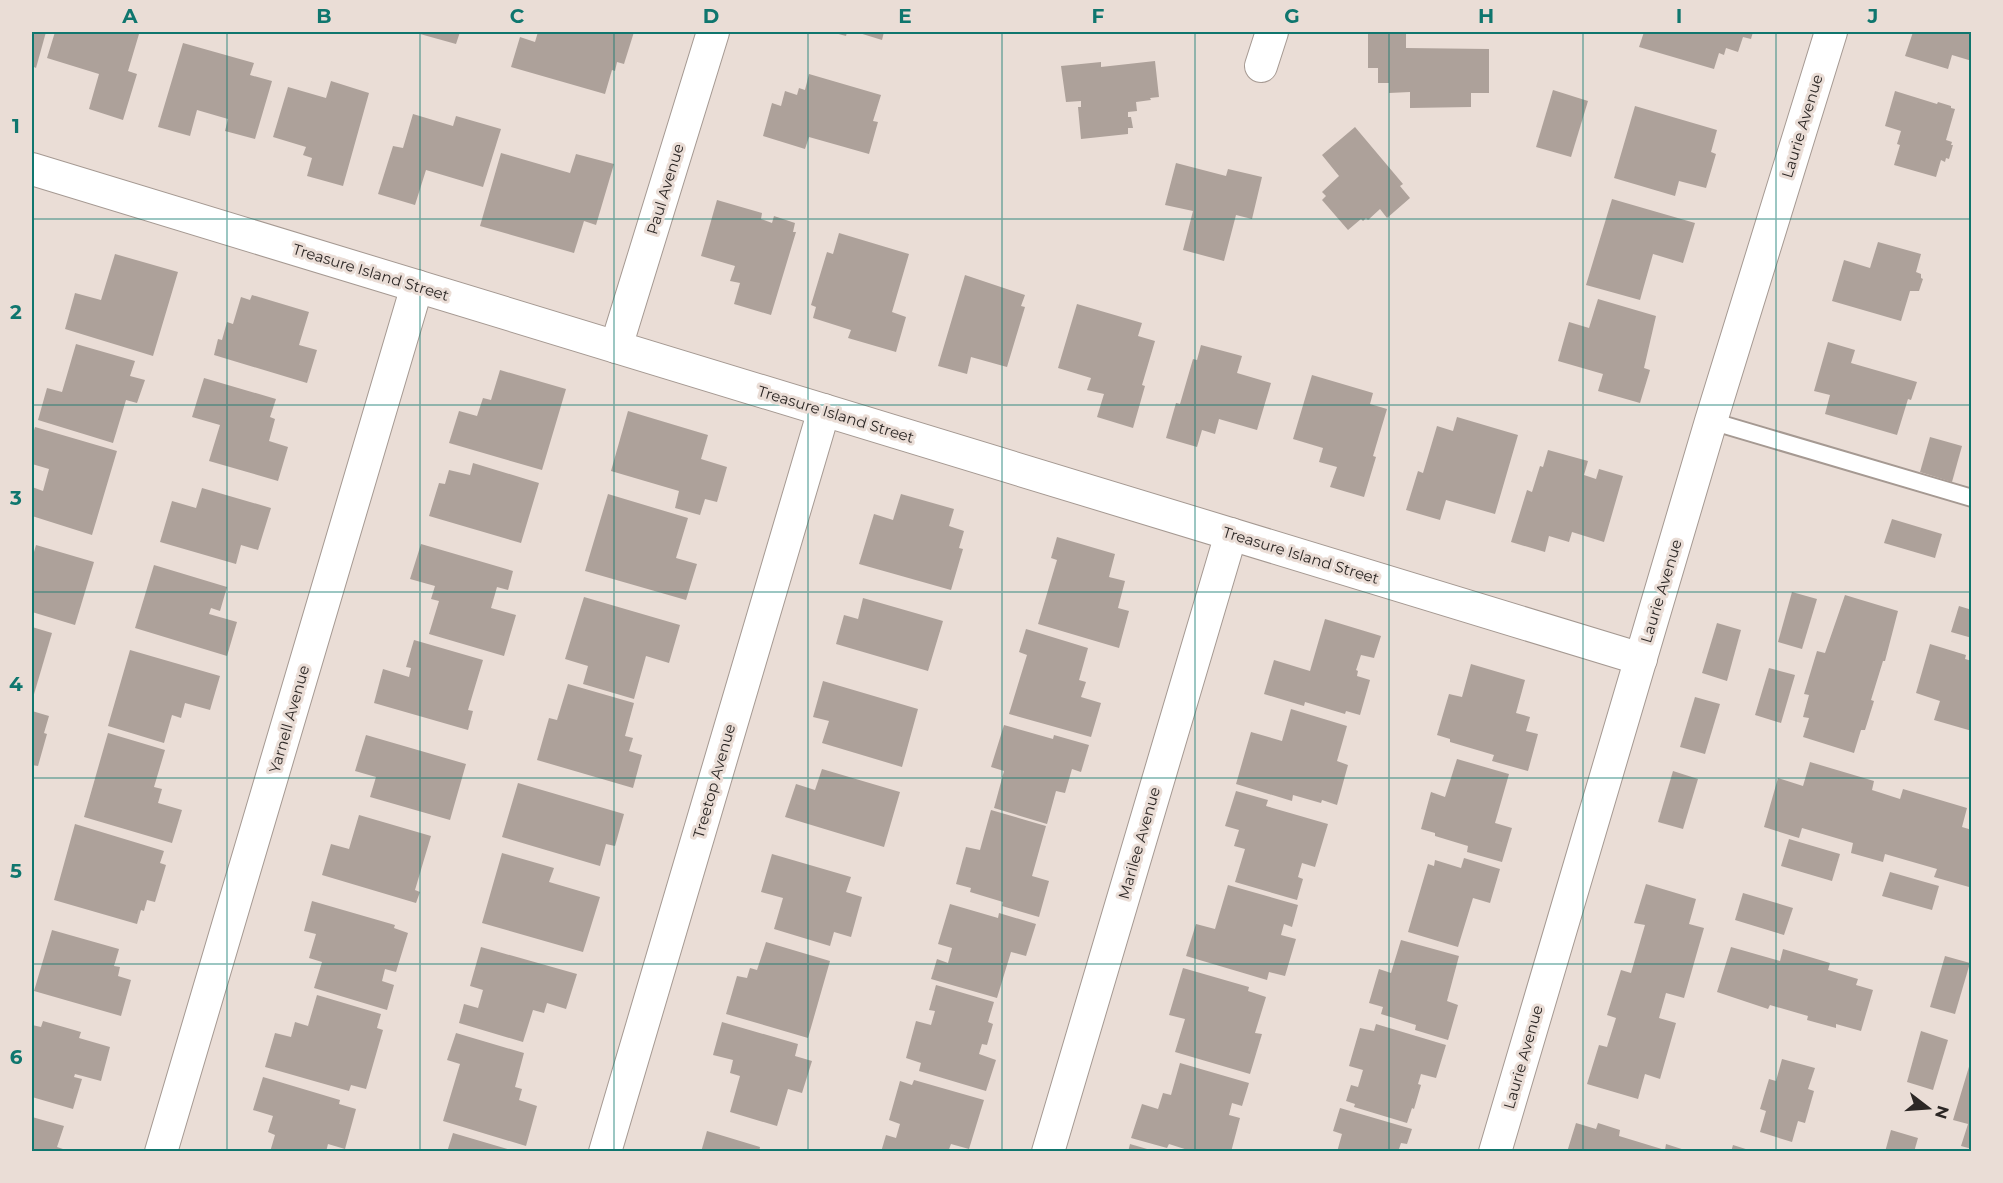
<svg xmlns="http://www.w3.org/2000/svg" width="2003" height="1183" viewBox="0 0 2003 1183" font-family="Montserrat,sans-serif">
  <rect width="100%" height="100%" fill="#eaddd6"/>
  <!-- building -->
  <g fill="#ada19a">
    <polygon points="32,32 46,32 36,68 32,66"/>
    <polygon points="55,32 130,32 139,34 128,71 137,74 123,120 89,109 99,74 47,58"/>
    <polygon points="421,32 460,32 456,44 420,34"/>
    <polygon points="538,32 634,32 624,64 617,62 615,71 612,70 605,94 511,67 520,37 535,42"/>
    <polygon points="831,32 847,32 846,36"/>
    <polygon points="856,32 884,32 882,40"/>
    <polygon points="1368,32 1406,32 1406,48 1489,49 1489,93 1471,93 1471,107 1410,108 1410,92 1389,93 1389,83 1378,83 1378,68 1368,68"/>
    <polygon points="1644,32 1753,32 1751,39 1743,37 1738,52 1726,48 1724,55 1719,53 1714,69 1639,47"/>
    <polygon points="1913,32 1972,32 1972,61 1952,55 1948,69 1905,56"/>
    <polygon points="183,43 254,63 250,75 272,81 255,139 225,131 228,119 197,110 190,136 158,127"/>
    <polygon points="1155,61 1159,97 1150,98 1151,100 1136,102 1137,111 1128,112 1128,117 1131,117 1133,128 1128,128 1128,134 1081,139 1078,107 1081,107 1081,101 1066,102 1061,66 1101,62 1101,67"/>
    <polygon points="809,74 881,95 873,121 878,122 869,154 809,137 805,149 763,136 772,103 781,106 785,91 797,95 799,88 805,90"/>
    <polygon points="331,81 369,93 343,186 307,176 312,158 303,155 306,147 273,137 288,87 326,98"/>
    <polygon points="1553,90 1588,101 1571,157 1536,147"/>
    <polygon points="1895,91 1937,104 1938,102 1951,106 1951,108 1955,109 1946,140 1952,142 1951,145 1953,145 1949,159 1946,158 1945,162 1941,160 1936,177 1894,165 1900,145 1897,144 1901,131 1885,126"/>
    <polygon points="1635,106 1717,130 1711,152 1716,154 1706,188 1679,181 1675,196 1614,178"/>
    <polygon points="413,114 453,126 456,116 501,129 483,187 426,170 415,205 378,194 393,146 403,148"/>
    <polygon points="1355,127 1403,184 1400,186 1410,198 1387,218 1380,209 1368,220 1366,218 1363,221 1361,219 1348,230 1322,200 1326,196 1322,192 1339,176 1322,155"/>
    <polygon points="501,153 570,173 576,154 614,164 596,225 584,221 574,253 480,226"/>
    <polygon points="1176,163 1226,176 1228,169 1262,177 1252,219 1236,215 1224,261 1183,250 1193,211 1165,205"/>
    <polygon points="1612,199 1695,223 1683,263 1653,254 1640,300 1586,285"/>
    <polygon points="717,200 762,213 761,219 772,223 774,216 795,223 793,232 796,232 771,315 734,304 740,283 730,281 735,266 701,256"/>
    <polygon points="839,233 909,254 892,312 906,317 896,352 848,338 851,330 813,318 816,307 811,305 827,252 833,254"/>
    <polygon points="1878,242 1921,254 1916,272 1921,274 1921,278 1923,279 1919,291 1910,291 1901,321 1832,301 1844,260 1870,268"/>
    <polygon points="115,254 178,272 153,356 65,329 75,293 101,300"/>
    <polygon points="965,275 1025,295 1021,306 1025,307 1007,367 971,357 967,374 938,366"/>
    <polygon points="252,295 309,312 299,345 317,350 307,383 214,355 218,339 222,340 227,322 233,324 241,297 250,300"/>
    <polygon points="1598,299 1656,316 1644,368 1650,370 1640,403 1598,391 1603,374 1558,361 1569,322 1589,328"/>
    <polygon points="1077,304 1142,323 1138,336 1155,341 1142,385 1145,386 1133,428 1097,417 1104,394 1087,390 1091,378 1058,368"/>
    <polygon points="1828,342 1855,350 1851,363 1917,382 1911,400 1908,399 1897,435 1825,414 1830,395 1814,391"/>
    <polygon points="76,344 135,361 130,376 145,380 137,403 126,400 113,443 38,420 47,388 62,392"/>
    <polygon points="1201,345 1242,356 1237,373 1271,383 1257,430 1219,419 1215,434 1202,430 1197,447 1166,438 1176,403 1180,404 1193,359 1197,360"/>
    <polygon points="500,370 566,389 542,470 449,443 459,411 477,416 483,398 491,400"/>
    <polygon points="1312,375 1373,393 1370,404 1387,409 1373,456 1376,457 1364,497 1330,487 1337,467 1319,462 1323,448 1293,439"/>
    <polygon points="204,378 276,399 270,417 275,419 269,441 288,447 278,481 209,461 220,425 192,417"/>
    <polygon points="628,411 708,435 701,459 727,467 717,502 705,499 700,515 675,508 679,491 611,471"/>
    <polygon points="1457,417 1518,435 1495,514 1446,500 1440,520 1406,510 1418,471 1423,473 1437,426 1453,431"/>
    <polygon points="35,427 117,451 92,535 32,516 32,487 43,491 49,469 32,464 32,437"/>
    <polygon points="1930,437 1962,446 1952,482 1920,472"/>
    <polygon points="1548,450 1588,461 1584,475 1596,479 1599,469 1623,476 1604,542 1572,532 1569,542 1549,536 1545,552 1511,542 1527,490 1532,492 1540,466 1543,467"/>
    <polygon points="473,463 539,483 521,543 429,516 439,483 445,484 449,470 470,475"/>
    <polygon points="202,488 271,508 258,550 241,545 236,564 160,542 172,501 196,508"/>
    <polygon points="608,494 688,518 676,558 697,564 686,600 585,571"/>
    <polygon points="901,494 954,509 949,526 964,531 959,548 963,549 951,590 859,564 874,514 893,520"/>
    <polygon points="1892,519 1942,534 1935,558 1884,543"/>
    <polygon points="1057,537 1115,554 1109,577 1125,581 1118,608 1129,611 1119,648 1038,624 1057,560 1051,558"/>
    <polygon points="421,544 513,571 508,590 497,587 491,608 516,615 504,656 429,634 439,601 431,599 435,586 410,579"/>
    <polygon points="36,545 94,562 75,625 32,612 32,559"/>
    <polygon points="154,565 227,587 220,611 211,608 209,614 237,622 227,656 135,628"/>
    <polygon points="1792,592 1817,599 1802,649 1778,642"/>
    <polygon points="1845,595 1898,611 1885,661 1883,661 1871,700 1874,701 1865,730 1861,730 1854,753 1803,737 1809,718 1803,717 1809,695 1804,694 1817,651 1825,653"/>
    <polygon points="584,597 680,625 669,663 646,656 634,699 583,684 588,666 565,659"/>
    <polygon points="863,598 943,621 928,671 836,644 844,615 858,619"/>
    <polygon points="1959,606 1972,610 1972,638 1951,632"/>
    <polygon points="1325,619 1381,636 1374,658 1361,655 1356,670 1358,671 1357,676 1370,680 1360,715 1346,711 1345,714 1305,702 1304,706 1264,694 1274,660 1310,671"/>
    <polygon points="1717,623 1741,630 1727,681 1702,673"/>
    <polygon points="32,627 52,633 32,701"/>
    <polygon points="1026,629 1088,648 1079,680 1086,682 1081,697 1101,703 1091,737 1009,714 1027,655 1019,652"/>
    <polygon points="414,640 483,660 468,710 473,711 468,730 374,703 383,669 409,677 411,668 406,667"/>
    <polygon points="1930,644 1966,655 1965,659 1972,661 1972,731 1934,720 1940,701 1916,693"/>
    <polygon points="130,650 220,676 210,710 185,703 181,718 172,715 164,743 108,726"/>
    <polygon points="1471,664 1525,680 1516,713 1530,717 1526,731 1538,734 1528,771 1492,761 1494,755 1450,742 1450,739 1437,735 1449,694 1462,697"/>
    <polygon points="1769,668 1795,675 1781,723 1755,715"/>
    <polygon points="823,681 918,709 902,767 822,743 829,721 813,717"/>
    <polygon points="568,684 634,703 625,736 633,738 629,751 642,755 633,788 537,760 549,718 557,720"/>
    <polygon points="1695,697 1720,704 1705,754 1680,747"/>
    <polygon points="1291,709 1347,726 1337,761 1348,765 1337,805 1322,800 1321,803 1293,795 1292,801 1236,784 1251,732 1282,741"/>
    <polygon points="32,711 49,716 44,733 47,734 38,766 32,765"/>
    <polygon points="1004,725 1053,739 1054,735 1089,745 1081,772 1072,769 1065,793 1056,791 1047,824 994,808 1004,771 991,767"/>
    <polygon points="108,733 165,750 154,787 162,789 158,803 182,810 172,843 84,817"/>
    <polygon points="366,735 466,764 450,820 370,797 376,777 355,771"/>
    <polygon points="1457,759 1509,774 1495,823 1512,828 1502,862 1467,852 1468,846 1435,836 1435,833 1421,829 1431,792 1445,797"/>
    <polygon points="1810,762 1874,781 1872,790 1900,799 1903,789 1967,808 1962,827 1972,830 1972,879 1969,887 1934,877 1937,869 1885,854 1883,862 1851,853 1853,843 1802,828 1799,838 1764,827 1778,778 1803,786"/>
    <polygon points="822,769 900,792 884,847 785,817 796,784 815,790"/>
    <polygon points="1673,771 1698,779 1683,829 1658,822"/>
    <polygon points="518,783 624,814 615,846 606,844 600,866 502,837"/>
    <polygon points="1236,791 1268,800 1266,806 1328,824 1315,867 1302,863 1298,877 1303,879 1297,900 1235,882 1245,849 1234,846 1239,830 1225,826"/>
    <polygon points="991,810 1046,826 1032,876 1049,881 1039,917 1002,906 1003,902 970,892 971,888 956,884 966,847 980,850"/>
    <polygon points="359,815 431,836 415,890 420,892 416,903 322,875 331,844 349,849"/>
    <polygon points="75,824 164,851 160,863 166,865 155,902 147,900 144,911 141,910 137,924 54,900"/>
    <polygon points="1789,839 1840,854 1832,881 1781,866"/>
    <polygon points="502,853 554,868 549,882 600,897 583,952 482,923"/>
    <polygon points="772,854 851,877 846,892 862,897 851,937 834,932 830,946 774,929 783,898 761,892"/>
    <polygon points="1464,858 1500,869 1490,903 1473,898 1458,947 1408,932 1428,864 1434,866 1435,860 1461,868"/>
    <polygon points="1890,872 1939,886 1932,910 1882,896"/>
    <polygon points="1646,884 1696,899 1689,924 1704,928 1684,998 1666,993 1659,1018 1676,1023 1660,1079 1645,1074 1638,1099 1587,1084 1599,1045 1607,1047 1616,1018 1607,1015 1621,970 1631,973 1645,925 1634,923"/>
    <polygon points="1228,885 1298,905 1292,927 1284,924 1281,935 1296,939 1285,976 1269,972 1267,980 1186,956 1196,924 1215,929"/>
    <polygon points="1743,893 1793,908 1784,935 1735,920"/>
    <polygon points="312,901 395,925 394,928 408,933 396,972 385,969 382,981 394,985 387,1010 314,988 322,962 309,958 316,934 304,931"/>
    <polygon points="950,904 998,918 999,913 1036,924 1026,956 1011,952 997,998 931,979 937,959 948,963 952,948 938,944"/>
    <polygon points="52,930 119,949 114,966 120,967 118,976 131,980 121,1016 34,991"/>
    <polygon points="1401,940 1459,956 1447,1001 1458,1005 1448,1040 1415,1030 1416,1025 1381,1014 1383,1007 1369,1003 1379,969 1391,973"/>
    <polygon points="766,942 830,961 808,1038 726,1014 737,976 747,978 750,968 757,970"/>
    <polygon points="481,947 577,974 566,1009 547,1003 544,1013 533,1010 523,1042 459,1023 464,1004 478,1008 483,990 470,986"/>
    <polygon points="1731,947 1780,961 1783,949 1830,963 1828,970 1858,979 1856,985 1873,990 1861,1031 1836,1024 1836,1028 1807,1020 1808,1016 1770,1005 1768,1009 1717,992"/>
    <polygon points="1945,956 1970,963 1955,1014 1930,1007"/>
    <polygon points="1183,968 1249,987 1248,991 1266,997 1255,1033 1262,1034 1250,1074 1175,1052 1185,1019 1169,1015"/>
    <polygon points="936,985 994,1002 988,1022 993,1024 987,1045 982,1044 979,1054 996,1060 986,1091 919,1071 921,1063 906,1058 916,1021 931,1025 935,1011 929,1010"/>
    <polygon points="317,995 381,1014 377,1028 383,1030 366,1089 351,1085 349,1091 265,1067 275,1033 291,1037 295,1022 308,1026"/>
    <polygon points="43,1021 81,1032 79,1038 110,1047 101,1081 75,1074 74,1077 82,1079 73,1109 32,1097 32,1025 41,1027"/>
    <polygon points="722,1022 798,1044 795,1056 812,1061 802,1093 788,1089 777,1126 730,1112 740,1076 730,1073 733,1060 713,1055"/>
    <polygon points="1376,1024 1446,1045 1436,1078 1421,1074 1418,1084 1421,1085 1414,1109 1412,1108 1407,1123 1354,1107 1355,1104 1346,1101 1351,1085 1358,1087 1363,1070 1349,1066 1360,1028 1374,1031"/>
    <polygon points="1921,1031 1948,1040 1933,1090 1907,1082"/>
    <polygon points="456,1033 524,1053 515,1087 522,1089 519,1100 537,1106 526,1146 443,1121 460,1064 447,1060"/>
    <polygon points="1782,1059 1815,1068 1808,1089 1814,1091 1805,1123 1798,1121 1792,1142 1760,1132 1766,1111 1760,1109 1769,1079 1776,1081"/>
    <polygon points="1971,1060 1972,1060 1972,1149 1961,1146 1968,1124 1953,1120"/>
    <polygon points="1180,1063 1249,1083 1242,1106 1232,1103 1229,1115 1240,1118 1231,1152 1194,1152 1169,1144 1167,1148 1131,1138 1142,1104 1158,1109 1163,1093 1171,1095"/>
    <polygon points="263,1077 340,1100 339,1104 356,1109 345,1149 328,1144 326,1152 270,1152 275,1135 268,1132 273,1116 253,1110"/>
    <polygon points="914,1080 984,1100 969,1149 951,1144 948,1152 881,1152 886,1135 896,1138 900,1124 889,1120 900,1081 912,1085"/>
    <polygon points="1340,1108 1412,1129 1407,1144 1401,1143 1398,1152 1337,1152 1342,1134 1333,1131"/>
    <polygon points="32,1117 64,1126 57,1147 72,1152 32,1152"/>
    <polygon points="1576,1123 1596,1129 1598,1123 1620,1130 1619,1136 1665,1150 1666,1144 1691,1152 1567,1152"/>
    <polygon points="1891,1130 1918,1138 1914,1152 1885,1152"/>
    <polygon points="707,1131 760,1147 759,1152 701,1152"/>
    <polygon points="453,1133 514,1151 513,1152 447,1152"/>
    <polygon points="1130,1144 1154,1151 1153,1152 1128,1152"/>
    <polygon points="1733,1145 1752,1151 1752,1152 1731,1152"/>
  </g>
  <g fill="none" stroke-linecap="round" stroke-linejoin="round">
    <defs>
      <polyline id="service" points="1711,421 1972,498"/>
      <g id="minor">
        <polyline points="1261,66 1272,32"/>
        <polyline points="32,169 1641,659"/>
        <polyline points="616,347 713,32"/>
        <polyline points="161,1152 417,286"/>
        <polyline points="605,1152 824,410"/>
        <polyline points="1048,1152 1231,534"/>
        <polyline points="1495,1152 1711,421 1831,32"/>
      </g>
    </defs>
    <!-- service casing -->
    <use href="#service" stroke="#a59992" stroke-width="20"/>
    <!-- minor casing -->
    <use href="#minor" stroke="#a59992" stroke-width="34"/>
    <!-- service -->
    <use href="#service" stroke="#fff" stroke-width="16"/>
    <!-- minor -->
    <use href="#minor" stroke="#fff" stroke-width="32"/>
  </g>
  <!-- grid -->
  <path fill="none" stroke="#0f766e" stroke-width="1.5" stroke-opacity="0.55" d="M227 32V1152M420 32V1152M614 32V1152M808 32V1152M1002 32V1152M1195 32V1152M1389 32V1152M1583 32V1152M1776 32V1152M32 219H1972M32 405H1972M32 592H1972M32 778H1972M32 964H1972"/>
  <g text-anchor="middle" dominant-baseline="central" stroke-width="6" stroke-linejoin="round" paint-order="stroke">
    <!-- street labels -->
    <g font-size="15" fill="#2c2725" stroke="#eaddd6">
      <text transform="translate(1802 126) rotate(-73)">Laurie Avenue</text>
      <text transform="translate(665 189) rotate(-73)">Paul Avenue</text>
      <text transform="translate(371 272) rotate(17)">Treasure Island Street</text>
      <text transform="translate(836 414) rotate(17)">Treasure Island Street</text>
      <text transform="translate(1301 555) rotate(17)">Treasure Island Street</text>
      <text transform="translate(1661 591) rotate(-73)">Laurie Avenue</text>
      <text transform="translate(289 719) rotate(-74)">Yarnell Avenue</text>
      <text transform="translate(714 781) rotate(-74)">Treetop Avenue</text>
      <text transform="translate(1139 843) rotate(-74)">Marilee Avenue</text>
      <text transform="translate(1523 1057) rotate(-74)">Laurie Avenue</text>
    </g>
  </g>
  <!-- border -->
  <rect width="2003" height="1183" fill="none" stroke="#eaddd6" stroke-width="66"/>
  <!-- north arrow -->
  <g transform="translate(1928 1108) rotate(107)" stroke="#eaddd6" stroke-width="4.5" paint-order="stroke">
  <path d="M0-4.5L10 22L0 15L-10 22Z" fill="#2c2725"/>
  <text y="-9" font-size="16" font-weight="bold" text-anchor="middle" fill="#2c2725">N</text>
  </g>
  <rect x="33" y="33" width="1937" height="1117" fill="none" stroke="#0f766e" stroke-width="2"/>
  <g font-size="20" text-anchor="middle" font-weight="bold" fill="#0f766e">
    <text x="130" y="23">A</text>
    <text x="324" y="23">B</text>
    <text x="517" y="23">C</text>
    <text x="711" y="23">D</text>
    <text x="905" y="23">E</text>
    <text x="1098" y="23">F</text>
    <text x="1292" y="23">G</text>
    <text x="1486" y="23">H</text>
    <text x="1679" y="23">I</text>
    <text x="1873" y="23">J</text>
    <text x="16" y="133">1</text>
    <text x="16" y="319">2</text>
    <text x="16" y="505">3</text>
    <text x="16" y="691">4</text>
    <text x="16" y="878">5</text>
    <text x="16" y="1064">6</text>
  </g>
</svg>
